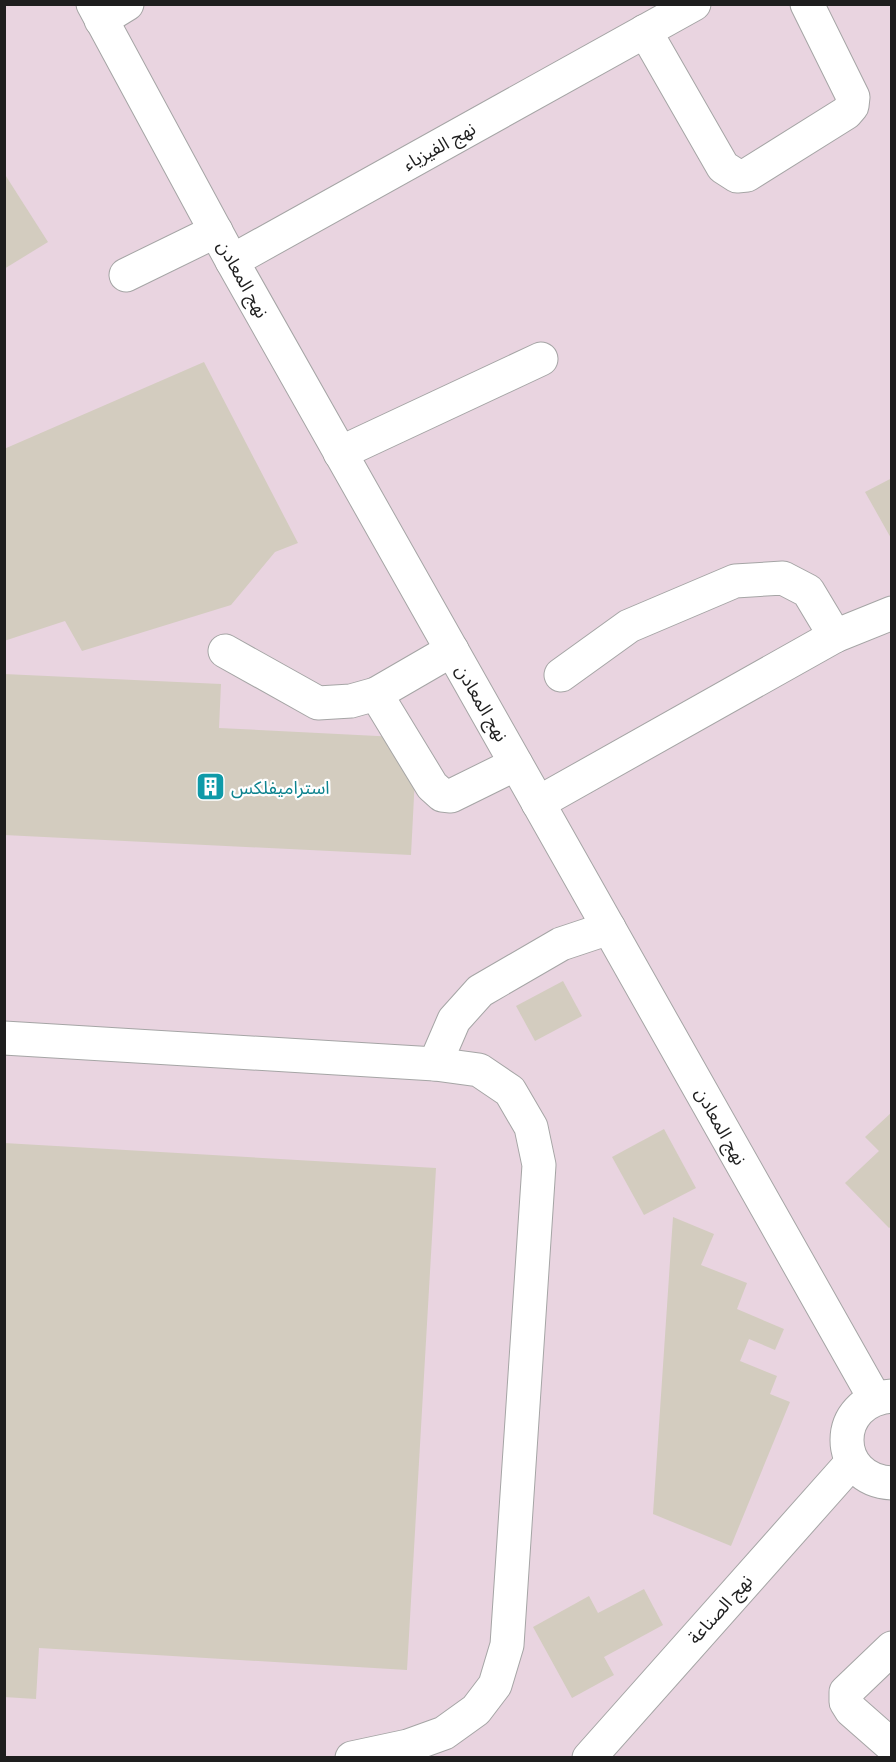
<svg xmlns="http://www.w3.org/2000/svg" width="896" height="1762" viewBox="0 0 896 1762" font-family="'Space Grotesk','Noto Sans Arabic',sans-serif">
  <rect width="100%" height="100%" fill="#f0efe2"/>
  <!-- industrial -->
  <polygon fill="#e9d4e0" points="5,5 891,5 891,1757 5,1758"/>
  <!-- building -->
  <g fill="#d3ccbf">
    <polygon points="4,173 48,242 4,269"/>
    <polygon points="204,362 298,543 275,552 231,605 82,651 65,621 4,641 4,449"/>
    <polygon points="892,478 892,540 865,492"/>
    <polygon points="4,674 221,684 219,728 417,738 411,855 4,835"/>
    <polygon points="563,981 582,1016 535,1041 516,1006"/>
    <polygon points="892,1112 892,1226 889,1228 845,1183 879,1151 865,1137"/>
    <polygon points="664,1129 696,1188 644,1215 612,1157"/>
    <polygon points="4,1143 436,1168 407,1670 39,1648 36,1699 4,1697"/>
    <polygon points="673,1217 714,1234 701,1265 747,1283 737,1309 784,1329 775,1350 749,1339 740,1361 777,1376 770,1394 790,1402 731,1546 653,1514"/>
    <polygon points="644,1589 663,1625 604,1657 614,1675 572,1698 533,1627 589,1596 598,1613"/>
  </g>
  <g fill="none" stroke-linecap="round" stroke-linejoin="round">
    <defs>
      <g id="minor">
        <polyline points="93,4 232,261 875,1399"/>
        <polyline points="101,20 127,4"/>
        <polyline points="645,31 723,167 737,176 747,175 846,113 852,106 853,97 807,4"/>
        <polyline points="232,261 694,4"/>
        <polyline points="126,275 216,231"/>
        <polyline points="340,453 541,359"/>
        <polyline points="225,651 318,703 351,701 376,694 452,650"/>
        <polyline points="561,675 629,626 735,581 783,578 808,591 835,636"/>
        <polyline points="376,694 432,786 442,795 451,796 516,764"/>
        <polyline points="538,803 835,636 892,613"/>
        <polyline points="4,1038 435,1064 479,1070 510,1091 531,1127 539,1165 507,1645 495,1685 476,1710 444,1733 408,1746 352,1758"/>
        <polyline points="435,1064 454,1020 480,991 561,944 609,928"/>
        <path d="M892 1396C832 1400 832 1480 892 1483"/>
        <polyline points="892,1648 846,1692 846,1702 851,1710 892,1746"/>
        <polyline points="589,1758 852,1462"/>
      </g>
    </defs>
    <!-- minor casing -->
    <use href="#minor" stroke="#a5a5a5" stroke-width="35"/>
    <!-- minor -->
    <use href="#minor" stroke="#fff" stroke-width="33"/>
  </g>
  <!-- icons -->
  <defs>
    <symbol id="building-square" viewBox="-11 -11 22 22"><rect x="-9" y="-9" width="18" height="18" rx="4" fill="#0f9aa8" stroke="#fff"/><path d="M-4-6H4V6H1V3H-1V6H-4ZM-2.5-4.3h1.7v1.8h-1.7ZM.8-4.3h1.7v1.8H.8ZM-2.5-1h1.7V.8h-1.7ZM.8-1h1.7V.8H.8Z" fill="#fff"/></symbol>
  </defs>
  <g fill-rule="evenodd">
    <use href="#building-square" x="194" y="770" width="33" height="33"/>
  </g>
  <g text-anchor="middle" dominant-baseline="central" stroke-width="4.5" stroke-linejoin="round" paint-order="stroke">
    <!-- street labels -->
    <g font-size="18" fill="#1e1e1e" stroke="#fff">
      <text transform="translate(439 146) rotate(-29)">نهج الفيزياء</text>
      <text transform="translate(243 279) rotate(61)">نهج المعادن</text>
      <text transform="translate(482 703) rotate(60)">نهج المعادن</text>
      <text transform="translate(721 1126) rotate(61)">نهج المعادن</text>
      <text transform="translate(720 1609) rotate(-48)">نهج الصناعة</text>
    </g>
    <!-- culture labels -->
    <g font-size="18" fill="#0d838f" stroke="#fff" text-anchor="start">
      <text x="231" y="787">استراميفلكس</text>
    </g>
  </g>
  <!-- border -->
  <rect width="896" height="1762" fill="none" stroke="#1e1e1e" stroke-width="12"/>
</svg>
